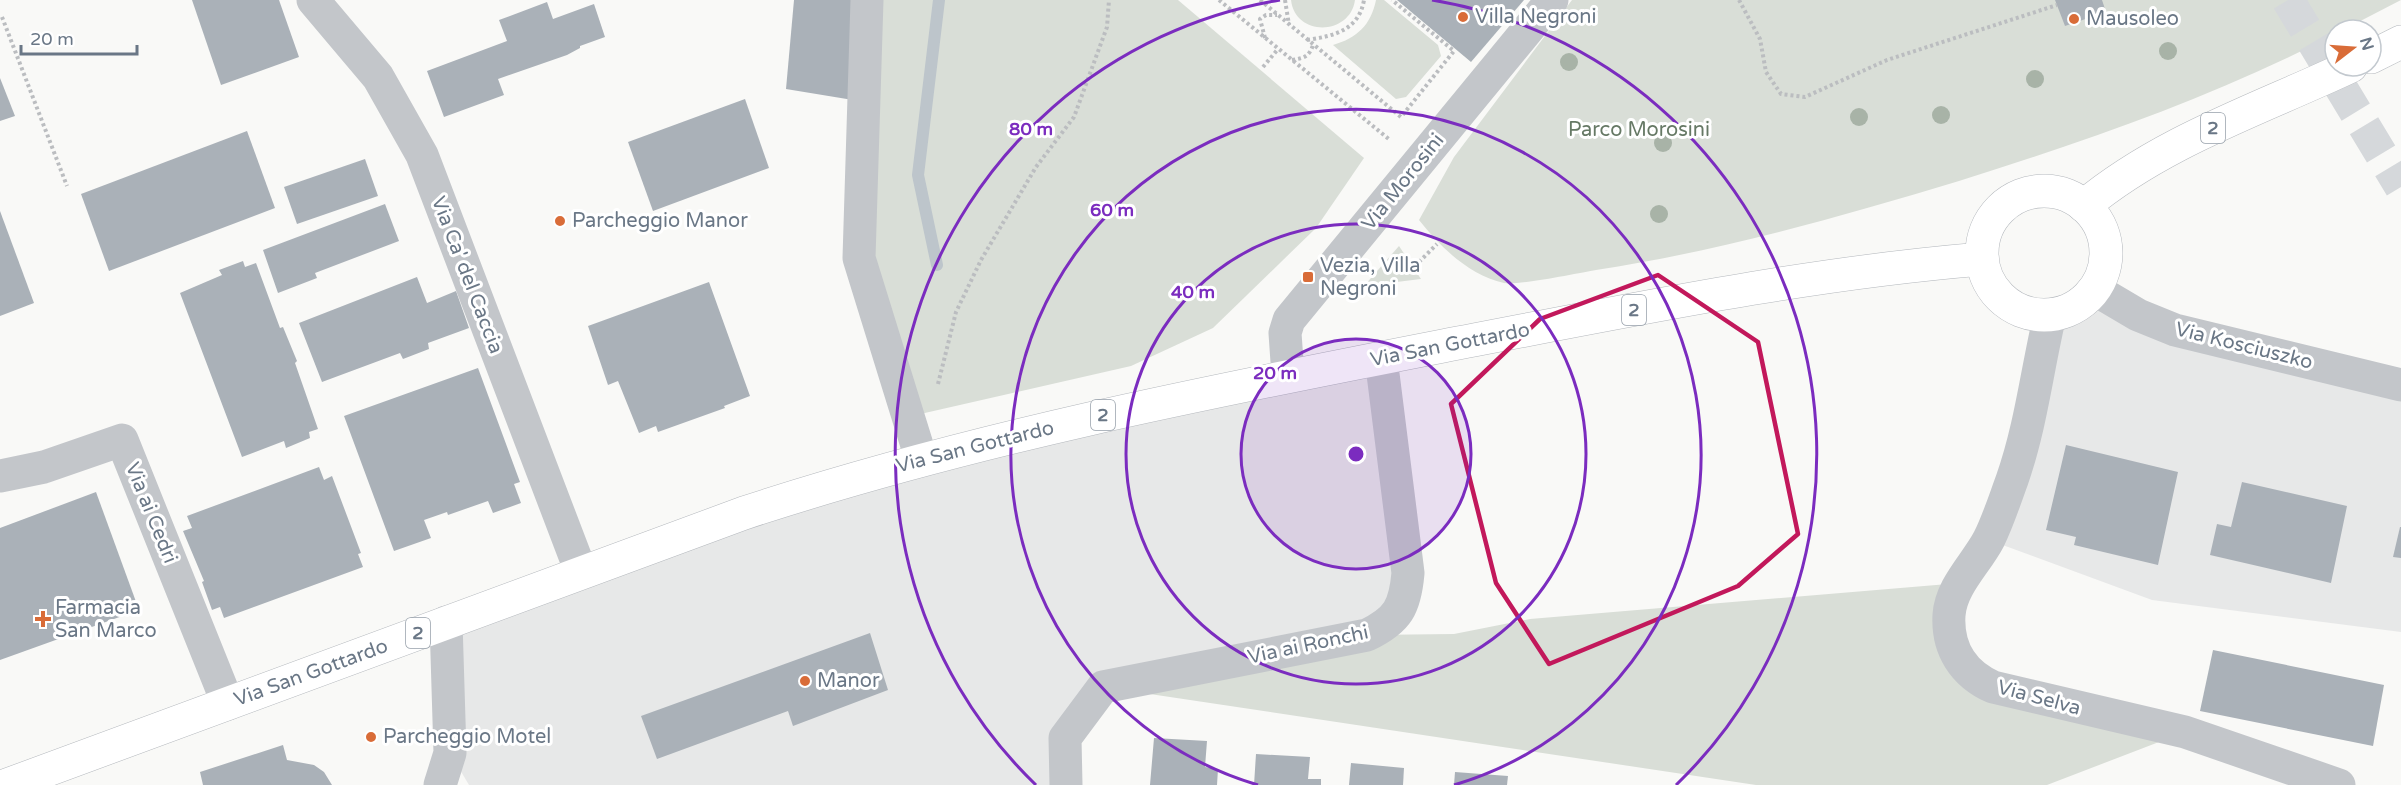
<svg xmlns="http://www.w3.org/2000/svg" width="2401" height="785" viewBox="0 0 2401 785" font-family="'Varela Round',sans-serif">
  <rect width="100%" height="100%" fill="#f9f9f7"/>
  <!-- built -->
  <g fill="#e7e8e8">
    <polygon points="2094,289 2401,385 2401,632 2152,600 1989,540 2039,374 2067,311"/>
    <polygon points="1381,358 1399,612 1103,687 1065,738 1066,785 469,785 450,753 446,622 744,513"/>
  </g>
  <!-- green -->
  <g fill="#d9ded7">
    <polygon points="877,0 1178,0 1364,158 1316,228 1213,328 1131,366 916,415 873,257"/>
    <path d="M1291 0H1355C1350 36 1295 37 1291 0Z"/>
    <path d="M1376 0H1384L1438 45 1441 56 1406 97 1396 99 1333 45C1357 38 1371 25 1376 0Z"/>
    <path d="M1572 0H2401L2343 30H2335V34C2217 96 2086 141 1959 181 1840 217 1720 251 1596 270 1579 273 1516 286 1504 283 1469 275 1440 247 1419 220L1454 157Z"/>
    <polygon points="1399,246 1421,279 1364,286"/>
    <polygon points="1960,583 1968,672 2185,732 2047,785 1756,785 1103,687 1367,635 1454,634 1530,619"/>
  </g>
  <g fill="none" stroke-linecap="round" stroke-linejoin="round">
    <!-- stream -->
    <polyline stroke="#bdc5cb" stroke-width="12" points="937,265 918,175 939,0"/>
  </g>
  <!-- building -->
  <g fill="#aab1b8">
    <polygon points="192,0 279,0 299,57 221,85"/>
    <polygon points="794,0 862,0 859,101 786,89"/>
    <polygon points="1397,0 1524,0 1471,62"/>
    <polygon points="2055,0 2102,0 2106,12 2065,26"/>
    <polygon points="547,2 553,19 594,4 605,37 580,46 580,48 567,55 498,79 504,95 444,117 427,71 507,41 499,20"/>
    <polygon points="0,78 15,116 0,121"/>
    <polygon points="745,99 769,168 653,211 628,142"/>
    <polygon points="247,131 275,208 109,271 81,194"/>
    <polygon points="365,159 378,196 297,224 284,187"/>
    <polygon points="385,204 399,241 315,273 317,278 278,293 263,250"/>
    <polygon points="0,211 34,303 0,316"/>
    <polygon points="243,261 245,267 256,263 280,328 283,327 297,361 295,363 318,429 309,432 310,438 286,448 284,441 242,457 180,293 222,275 219,270"/>
    <polygon points="417,277 427,303 456,291 469,328 428,343 429,349 403,359 400,353 322,382 299,323"/>
    <polygon points="709,282 750,396 724,406 725,408 658,432 656,426 639,433 618,381 608,385 588,326"/>
    <polygon points="478,368 520,482 514,484 521,503 493,513 488,501 448,515 447,512 424,520 431,538 394,551 344,416"/>
    <polygon points="2066,445 2178,472 2158,565 2074,545 2076,537 2046,530"/>
    <polygon points="319,467 324,480 332,476 361,553 358,554 363,567 224,618 220,607 212,610 202,582 204,581 183,531 192,528 187,516"/>
    <polygon points="2242,482 2347,506 2331,583 2210,555 2217,524 2231,527"/>
    <polygon points="96,492 139,610 0,660 0,528"/>
    <polygon points="2400,527 2401,527 2401,558 2393,557"/>
    <polygon points="870,633 888,690 793,726 788,711 657,759 641,716"/>
    <polygon points="2213,650 2384,685 2373,746 2200,711"/>
    <polygon points="1154,738 1207,741 1205,767 1218,769 1217,785 1150,785"/>
    <polygon points="283,745 287,760 314,765 324,772 332,785 203,785 200,772"/>
    <polygon points="1256,754 1310,757 1308,779 1321,779 1321,785 1254,785"/>
    <polygon points="1351,763 1404,768 1403,785 1349,785"/>
    <polygon points="1455,772 1508,776 1507,785 1454,785"/>
  </g>
  <g fill="none" stroke-linecap="round" stroke-linejoin="round">
    <!-- highway-tunnel -->
    <polyline stroke="#d5d8db" stroke-width="33" stroke-dasharray="33 16" stroke-linecap="butt" points="2288,0 2401,187"/>
    <defs>
      <g id="major">
        <polyline points="2371,57 2401,42"/>
        <circle cx="2044" cy="253" r="62"/>
        <path d="M2084 206C2162 141 2260 109 2351 66"/>
        <path d="M7 785 744 513C973 438 1207 392 1443 346 1622 312 1800 274 1982 259"/>
      </g>
    </defs>
    <!-- major casing -->
    <use href="#major" stroke="#b4b8bd" stroke-width="34"/>
    <!-- path -->
    <g stroke="#bbbdc0" stroke-width="4" stroke-dasharray="3 3" stroke-linecap="butt">
      <polyline points="1219,0 1390,140"/>
      <polyline points="1260,0 1401,117 1454,51 1392,0"/>
      <polyline points="1285,0 1289,25"/>
      <polyline points="1739,0 1760,39 1766,72 1781,94 1805,97 1887,60 2057,5"/>
      <polyline points="2,17 67,186"/>
      <polyline points="1265,38 1260,19 1266,15 1277,15"/>
      <path d="M1307 40C1334 36 1359 30 1364 0"/>
      <path d="M1292 60C1304 58 1309 57 1313 45"/>
      <polyline points="1263,67 1278,49"/>
      <polyline points="1419,262 1437,244"/>
      <polyline points="938,384 956,312 981,260 1036,167 1074,117 1107,27 1109,0"/>
    </g>
    <!-- minor -->
    <g stroke="#c3c6ca" stroke-width="33">
      <polyline points="313,0 378,77 422,155 581,572"/>
      <polyline points="867,0 859,258 920,455 919,461"/>
      <polyline points="2094,289 2138,315 2175,330 2401,385"/>
      <path d="M2050 315C2037 370 2031 426 2012 480 2005 499 1998 521 1989 539 1976 564 1951 586 1949 615 1947 649 1964 674 1993 687L2185 732 2339 785"/>
      <polyline points="1288,376 1285,333 1289,320 1552,0"/>
      <polyline points="0,476 44,467 122,440 228,704"/>
      <polyline points="440,785 450,753 446,622"/>
      <path d="M1066 785 1065 738 1103 687 1367 635C1398 620 1405 607 1408 573L1381 358"/>
    </g>
    <!-- major -->
    <use href="#major" stroke="#fff" stroke-width="33"/>
  </g>
  <!-- trees -->
  <g fill="#a8b3a7">
    <circle cx="2168" cy="51" r="9"/>
    <circle cx="1569" cy="62" r="9"/>
    <circle cx="2035" cy="79" r="9"/>
    <circle cx="1941" cy="115" r="9"/>
    <circle cx="1859" cy="117" r="9"/>
    <circle cx="1663" cy="143" r="9"/>
    <circle cx="1659" cy="214" r="9"/>
  </g>
  <!-- marked area -->
  <path fill="none" stroke="#c2185b" stroke-width="4.5" stroke-linejoin="round" d="M1658 275 1758 342 1798 534 1738 586 1549 664 1496 583 1451 404 1540 319Z"/>
  <!-- distance rings -->
  <circle cx="1356" cy="454" r="115" fill="#7b2cbf" fill-opacity=".12"/>
  <g fill="none" stroke="#7b2cbf" stroke-width="3">
    <circle cx="1356" cy="454" r="115"/>
    <circle cx="1356" cy="454" r="230"/>
    <path d="M1258 785A345 345 0 1 1 1454 785"/>
    <path d="M1036 785A460 460 0 0 1 1280 0M1432 0A460 460 0 0 1 1676 785"/>
  </g>
  <!-- markers -->
  <g fill="#d96c38" stroke="#fff" stroke-width="2">
    <circle cx="1463" cy="17" r="6"/>
    <circle cx="2074" cy="19" r="6"/>
    <circle cx="560" cy="221" r="6"/>
    <rect x="1302" y="271" width="12" height="12" rx="3"/>
    <path d="M40 610h6v6h6v6h-6v6h-6v-6h-6v-6h6z"/>
    <circle cx="805" cy="681" r="6"/>
    <circle cx="371" cy="737" r="6"/>
  </g>
  <g text-anchor="middle" dominant-baseline="central" stroke-width="6" stroke-linejoin="round" paint-order="stroke">
    <!-- shield labels -->
    <g fill="#fff" stroke="#97a0aa" stroke-width="1.5">
      <rect x="2201" y="113" width="24" height="30" rx="4.5"/>
      <rect x="1622" y="295" width="24" height="30" rx="4.5"/>
      <rect x="1091" y="400" width="24" height="30" rx="4.5"/>
      <rect x="406" y="618" width="24" height="30" rx="4.5"/>
    </g>
    <g font-size="18" font-weight="bold" fill="#6a7786">
      <text x="2213" y="128">2</text>
      <text x="1634" y="310">2</text>
      <text x="1103" y="415">2</text>
      <text x="418" y="633">2</text>
    </g>
    <!-- poi labels -->
    <g font-size="20" fill="#6a7786" stroke="#fff" text-anchor="start">
      <text x="1475" y="17">Villa Negroni</text>
      <text x="2086" y="19">Mausoleo</text>
      <text x="572" y="221">Parcheggio Manor</text>
      <text x="1320" y="266">Vezia, Villa<tspan x="1320" dy="23">Negroni</tspan></text>
      <text x="55" y="608">Farmacia<tspan x="55" dy="23">San Marco</tspan></text>
      <text x="817" y="681">Manor</text>
      <text x="383" y="737">Parcheggio Motel</text>
    </g>
    <!-- park labels -->
    <g font-size="20" fill="#667965" stroke="#fff">
      <text x="1639" y="130">Parco Morosini</text>
    </g>
    <!-- street labels -->
    <g font-size="20" fill="#6a7786" stroke="#fff">
      <text transform="translate(1403 182) rotate(-51)">Via Morosini</text>
      <text transform="translate(467 275) rotate(69)">Via Ca' del Caccia</text>
      <text transform="translate(1450 345) rotate(-11)">Via San Gottardo</text>
      <text transform="translate(2244 346) rotate(14)">Via Kosciuszko</text>
      <text transform="translate(975 447) rotate(-14)">Via San Gottardo</text>
      <text transform="translate(151 513) rotate(68)">Via ai Cedri</text>
      <text transform="translate(1308 645) rotate(-12)">Via ai Ronchi</text>
      <text transform="translate(311 673) rotate(-20)">Via San Gottardo</text>
      <text transform="translate(2039 698) rotate(15)">Via Selva</text>
    </g>
  </g>
  <circle cx="1356" cy="454" r="9" fill="#7b2cbf" stroke="#fff" stroke-width="3"/>
  <g font-size="18" text-anchor="middle" font-weight="bold" fill="#7b2cbf" stroke="#fff" stroke-width="6" stroke-linejoin="round" paint-order="stroke">
    <text x="1031" y="135">80 m</text>
    <text x="1112" y="216">60 m</text>
    <text x="1193" y="298">40 m</text>
    <text x="1275" y="379">20 m</text>
  </g>
  <!-- north arrow -->
  <g transform="translate(2353 48) rotate(73)"><circle r="28" fill="#ffffff" stroke="#c3c9cf" stroke-width="1.5"/>
  <path d="M0-4.5L10 22L0 15L-10 22Z" fill="#d96c38"/>
  <text y="-9" font-size="16" font-weight="bold" text-anchor="middle" fill="#6a7786">N</text>
  </g>
  <!-- scale -->
  <path d="M21 45v9h116v-9" fill="none" stroke="#6a7786" stroke-width="3"/>
  <text x="30" y="45" font-size="18" fill="#6a7786" stroke="#ffffff" stroke-width="4.5" paint-order="stroke">20 m</text>
</svg>
